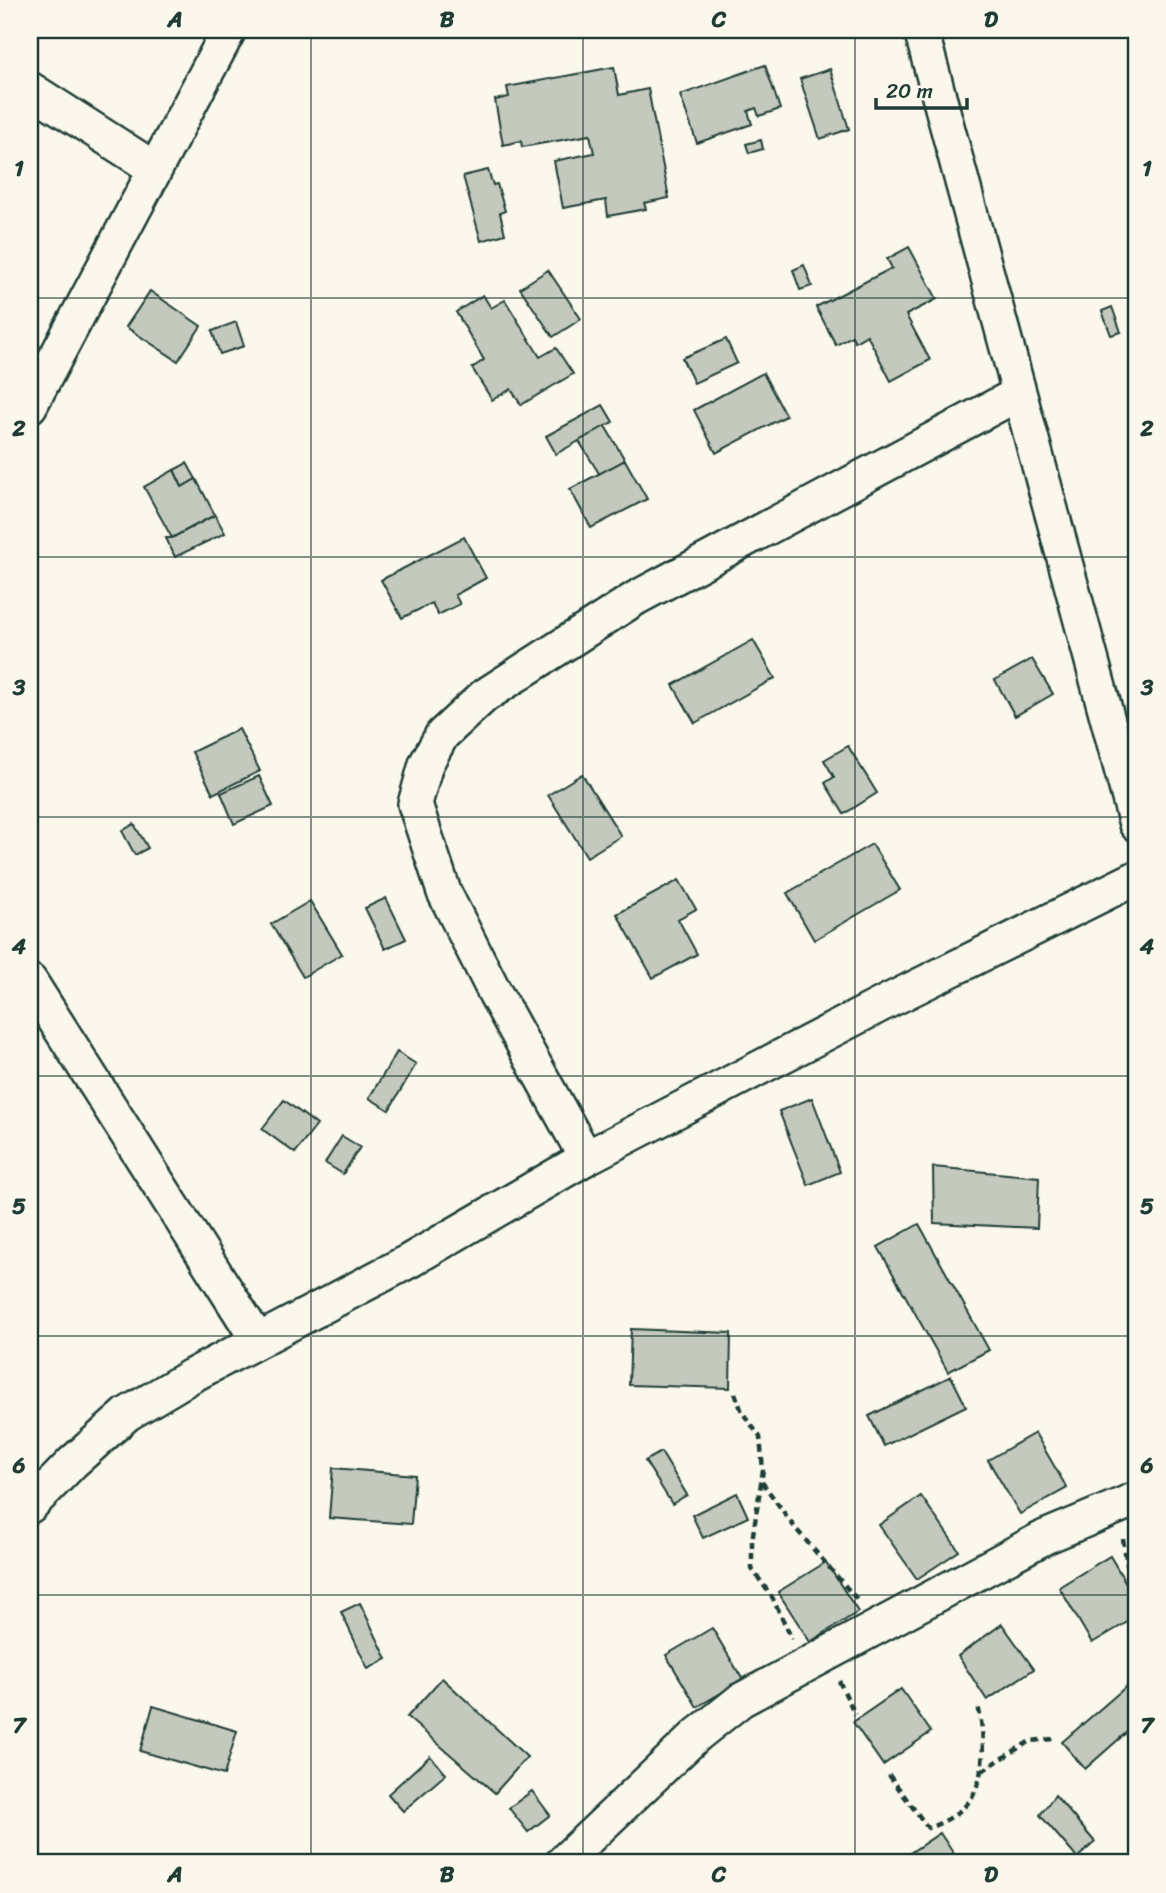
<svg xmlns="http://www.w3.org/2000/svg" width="1166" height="1893" viewBox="0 0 1166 1893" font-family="Sriracha,sans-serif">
  <rect width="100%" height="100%" fill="#fbf7ec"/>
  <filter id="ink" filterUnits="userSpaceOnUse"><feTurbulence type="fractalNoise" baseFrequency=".0143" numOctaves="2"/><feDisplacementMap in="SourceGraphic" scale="14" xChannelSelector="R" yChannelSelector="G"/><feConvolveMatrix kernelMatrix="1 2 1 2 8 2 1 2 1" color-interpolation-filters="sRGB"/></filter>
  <g filter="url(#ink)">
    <!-- building -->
    <g fill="#c4c9be" stroke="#1f3d34" stroke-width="2">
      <polygon points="765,65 780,109 759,116 756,108 748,111 752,124 697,143 680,95"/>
      <polygon points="614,67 619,95 648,89 669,198 644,203 646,209 608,216 606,200 563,208 554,161 594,153 590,135 522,147 521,141 503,145 495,100 509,97 507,87"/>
      <polygon points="830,69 849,129 820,139 800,79"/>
      <polygon points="761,140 763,149 749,153 746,144"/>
      <polygon points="488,170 493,185 497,184 505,211 500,213 505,234 481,241 463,176"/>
      <polygon points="909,247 937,299 906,315 930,360 891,381 867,335 855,342 852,336 836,345 816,307 892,268 887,259"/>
      <polygon points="804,265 812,286 800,290 793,270"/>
      <polygon points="548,270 581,319 553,337 520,288"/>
      <polygon points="150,291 201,326 178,361 126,327"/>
      <polygon points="483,295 491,308 505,300 540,357 556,348 573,374 521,405 511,389 492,400 472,368 484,360 456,312"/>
      <polygon points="1112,307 1121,332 1111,335 1102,311"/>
      <polygon points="236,322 244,346 220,354 212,331"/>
      <polygon points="726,339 737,363 694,383 682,358"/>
      <polygon points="763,373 786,416 716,453 694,410"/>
      <polygon points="603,405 613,422 556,454 546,436"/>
      <polygon points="605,426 625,460 600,475 579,441"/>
      <polygon points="625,460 647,499 591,528 570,489"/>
      <polygon points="187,463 196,479 182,487 174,470"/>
      <polygon points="174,470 182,487 196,479 215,515 172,538 144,487"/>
      <polygon points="215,515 225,533 175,557 166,538 172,538"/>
      <polygon points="464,537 486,578 455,595 460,604 438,615 432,603 402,618 381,580"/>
      <polygon points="753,640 775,678 695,723 673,685"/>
      <polygon points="1032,659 1053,694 1015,716 995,680"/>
      <polygon points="239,729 260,771 213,794 192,752"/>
      <polygon points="848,746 877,793 844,814 825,783 834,777 824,760"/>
      <polygon points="582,774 621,836 587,857 548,795"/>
      <polygon points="259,776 273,806 234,824 221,793"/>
      <polygon points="134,824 148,848 135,855 122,831"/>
      <polygon points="872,844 900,890 814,940 787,893"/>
      <polygon points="679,880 696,909 678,919 697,954 653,978 617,914"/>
      <polygon points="386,898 406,939 385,949 365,908"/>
      <polygon points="310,901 342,954 303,977 271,924"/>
      <polygon points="397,1052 416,1064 389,1110 369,1098"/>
      <polygon points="812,1098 840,1172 808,1185 779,1111"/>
      <polygon points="284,1100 317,1125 295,1153 262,1129"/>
      <polygon points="342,1136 360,1147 343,1174 325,1163"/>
      <polygon points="933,1167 1039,1177 1037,1228 934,1223"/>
      <polygon points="919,1224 989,1350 948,1372 878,1247"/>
      <polygon points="631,1329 731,1333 730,1388 629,1385"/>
      <polygon points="951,1376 966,1406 884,1446 869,1416"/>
      <polygon points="1035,1433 1067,1488 1020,1514 988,1460"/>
      <polygon points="661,1452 687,1495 672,1504 645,1461"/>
      <polygon points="333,1468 415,1475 411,1524 329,1518"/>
      <polygon points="737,1493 748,1517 703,1538 692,1515"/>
      <polygon points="921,1496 959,1551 917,1579 879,1525"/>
      <polygon points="1110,1556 1136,1600 1136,1617 1092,1643 1059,1587"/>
      <polygon points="826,1562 858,1612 810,1642 778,1592"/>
      <polygon points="360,1603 387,1659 368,1669 341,1612"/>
      <polygon points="1002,1624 1034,1669 987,1700 958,1656"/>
      <polygon points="712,1628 743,1680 697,1707 666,1655"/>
      <polygon points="442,1678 527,1757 495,1793 407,1717"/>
      <polygon points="1136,1678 1136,1724 1085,1769 1062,1742"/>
      <polygon points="901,1689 931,1732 883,1765 853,1722"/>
      <polygon points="153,1706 237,1731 224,1775 140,1751"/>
      <polygon points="430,1756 446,1774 403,1811 388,1794"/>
      <polygon points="532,1791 550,1815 528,1832 509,1808"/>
      <polygon points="1055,1795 1095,1842 1077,1858 1040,1815"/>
      <polygon points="940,1833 960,1863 895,1863"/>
    </g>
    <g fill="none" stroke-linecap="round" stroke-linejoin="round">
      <defs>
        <g id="minor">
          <polyline points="921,30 1136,824"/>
          <polyline points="30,89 155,169"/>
          <polyline points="30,406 229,30"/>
          <polyline points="30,981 257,1339"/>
          <polyline points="586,1158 495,993 444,892 415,804 426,764 442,735 484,696 636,598 1018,394"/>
          <polyline points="30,1506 73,1462 127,1414 191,1376 409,1261 586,1158 888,1001 1136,878"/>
          <polyline points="562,1863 697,1735 741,1700 1045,1537 1136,1499"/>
        </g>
      </defs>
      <!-- minor casing -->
      <use href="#minor" stroke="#1f3d34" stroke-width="38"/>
      <!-- path -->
      <g stroke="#1f3d34" stroke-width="4.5" stroke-dasharray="7 5" stroke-linecap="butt">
        <polyline points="735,1393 742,1412 760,1437 763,1470 752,1541 752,1569 772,1597 792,1639"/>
        <polyline points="762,1482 796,1529 860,1603"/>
        <polyline points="1123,1539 1127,1565 1136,1571"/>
        <polyline points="839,1681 855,1714"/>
        <polyline points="982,1771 1030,1741 1053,1739"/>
        <path d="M889 1775 928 1828C942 1823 954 1817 965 1806 987 1785 985 1733 978 1706"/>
      </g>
      <!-- minor -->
      <use href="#minor" stroke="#fbf7ec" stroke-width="33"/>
    </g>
  </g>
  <!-- grid -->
  <path fill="none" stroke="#1f3d34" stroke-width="2" stroke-opacity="0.55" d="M311 30V1863M583 30V1863M855 30V1863M30 298H1136M30 557H1136M30 817H1136M30 1076H1136M30 1336H1136M30 1595H1136"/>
  <!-- margin -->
  <rect width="1166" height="1893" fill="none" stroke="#fbf7ec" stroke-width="77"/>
  <!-- scale -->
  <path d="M876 98v10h91v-10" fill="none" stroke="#1f3d34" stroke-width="3.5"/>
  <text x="886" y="98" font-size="21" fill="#1f3d34" stroke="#fbf7ec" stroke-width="5" paint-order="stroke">20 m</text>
  <rect x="38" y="38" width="1090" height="1816" fill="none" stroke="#1f3d34" stroke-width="2.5"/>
  <g font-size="23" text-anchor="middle" font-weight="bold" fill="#1f3d34">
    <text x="175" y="27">A</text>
    <text x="447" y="27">B</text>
    <text x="719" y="27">C</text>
    <text x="991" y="27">D</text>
    <text x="19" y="176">1</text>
    <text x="1147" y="176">1</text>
    <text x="19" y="436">2</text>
    <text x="1147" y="436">2</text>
    <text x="19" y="695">3</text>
    <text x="1147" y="695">3</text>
    <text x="19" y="954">4</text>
    <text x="1147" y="954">4</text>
    <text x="19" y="1214">5</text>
    <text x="1147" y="1214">5</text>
    <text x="19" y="1473">6</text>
    <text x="1147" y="1473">6</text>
    <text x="19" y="1733">7</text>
    <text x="1147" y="1733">7</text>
    <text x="175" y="1882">A</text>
    <text x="447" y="1882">B</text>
    <text x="719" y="1882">C</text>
    <text x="991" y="1882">D</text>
  </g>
</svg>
